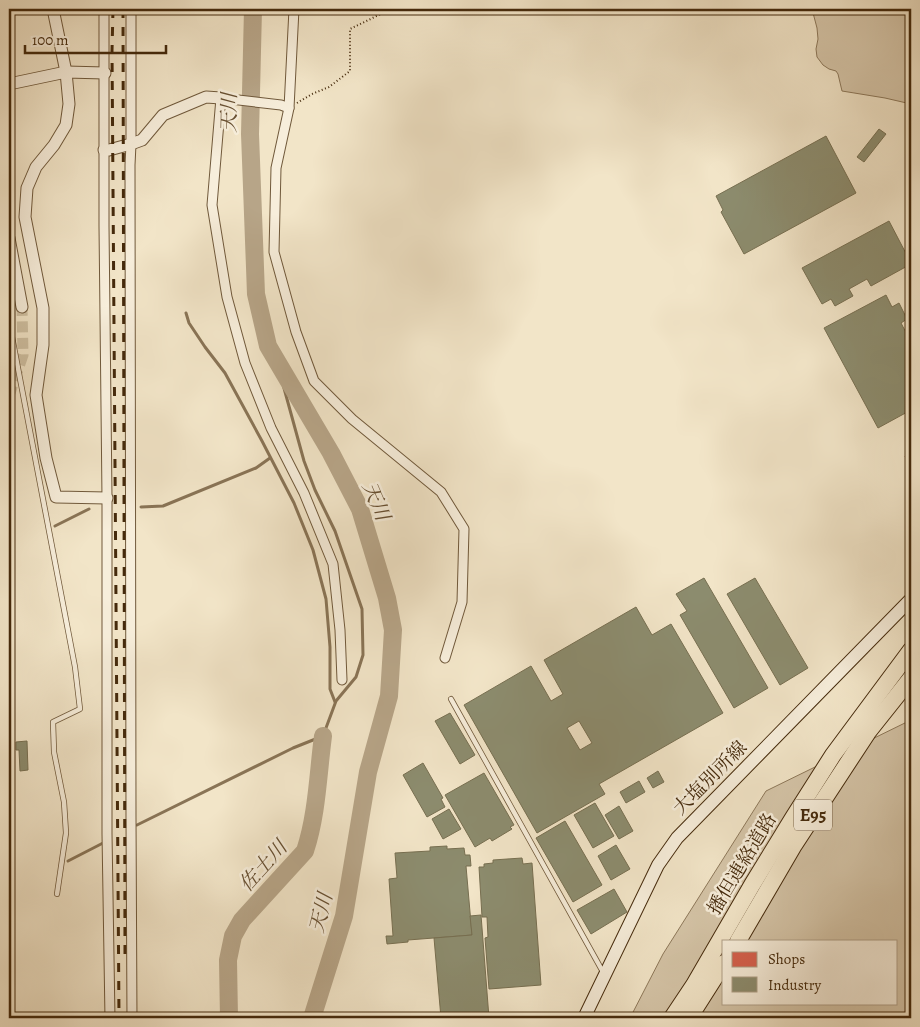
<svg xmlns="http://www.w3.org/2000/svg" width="920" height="1027" viewBox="0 0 920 1027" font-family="Alegreya,'Noto Serif JP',serif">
  <rect width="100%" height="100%" fill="#f2e5c8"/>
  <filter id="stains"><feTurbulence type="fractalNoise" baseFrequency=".004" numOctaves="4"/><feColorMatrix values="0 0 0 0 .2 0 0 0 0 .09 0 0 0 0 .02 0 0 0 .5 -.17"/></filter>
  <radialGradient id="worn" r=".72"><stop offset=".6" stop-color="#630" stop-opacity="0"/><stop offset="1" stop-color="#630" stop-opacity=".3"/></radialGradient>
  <!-- green -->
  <g fill="#d5c5a8" stroke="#8d785a" fill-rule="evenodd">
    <polygon points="812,9 911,9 911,104 885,98 842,91 838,74 836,71 829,69 823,65 817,57 816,49 818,39 817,28"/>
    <path d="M911 720V1018H630L663 954 766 791ZM724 941H896V1003H724Z"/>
  </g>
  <!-- shops -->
  <polygon fill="#d6604d" stroke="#aa503a" points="911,453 911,469 905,456"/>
  <!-- industry -->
  <g fill="#8c8c6e" stroke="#776f51" fill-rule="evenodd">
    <polygon points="879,129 886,134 864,162 857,157"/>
    <polygon points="826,136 856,193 744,254 721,212 723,210 716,196"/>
    <polygon points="889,221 911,263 911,264 871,286 867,279 849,289 853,296 835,306 831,299 822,304 802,268"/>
    <polygon points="886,295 892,307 899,303 907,319 901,323 911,342 911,410 878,428 824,328"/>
    <polygon points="704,578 768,688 734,708 680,615 687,611 676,594"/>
    <polygon points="755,578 808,668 780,685 727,594"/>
    <path d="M636 607 652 635 671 624 723 713 599 784 605 794 537 833 464 705 531 666 551 701 563 694 544 660ZM579 721 592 743 580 750 567 728Z"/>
    <polygon points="450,713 475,755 460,764 435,721"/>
    <polygon points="27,741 28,770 20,771 19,750 16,750 16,742"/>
    <polygon points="423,763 443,798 441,799 445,807 427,817 403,775"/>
    <polygon points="658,771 664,782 653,788 647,778"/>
    <polygon points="484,773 514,825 510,827 512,829 492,841 490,838 475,847 445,795"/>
    <polygon points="639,781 645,792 626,803 620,792"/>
    <polygon points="595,803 614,836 593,848 574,815"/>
    <polygon points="619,806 633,831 619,839 605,815"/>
    <polygon points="449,809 461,829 443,839 432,819"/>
    <polygon points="565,821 602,885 573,902 536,838"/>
    <polygon points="616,845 630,869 611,880 598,856"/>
    <polygon points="447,846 447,849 464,848 465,855 470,855 471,866 466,866 472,935 408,940 408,942 387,944 386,936 393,936 389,879 397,878 395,853 430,851 430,847"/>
    <polygon points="522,858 523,864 532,863 541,985 489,989 485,938 488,937 487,917 482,917 479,867 484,867 484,864 493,863 493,860"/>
    <polygon points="614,889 627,912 591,934 577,910"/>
    <polygon points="481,915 489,1018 441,1018 434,938 472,935 470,916"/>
  </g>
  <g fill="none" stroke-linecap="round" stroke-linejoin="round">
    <!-- stream -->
    <g stroke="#897456" stroke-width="3">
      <polyline points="186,313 189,323 205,347 225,373 262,441 294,503 313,550 326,599 330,647 330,689 335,702"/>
      <polyline points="141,507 163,506 256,468 270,458"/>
      <polyline points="55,526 89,509"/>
      <polyline points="137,825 293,748 323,736 336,701 356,677 363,655 362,609 335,531 315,490 304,461 276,359"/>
      <polyline points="68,861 105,842"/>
    </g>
    <!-- river -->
    <g stroke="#b7a588" stroke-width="18">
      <polyline points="253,9 250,134 256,294 268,346 331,453 360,509 387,598 393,630 389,696 368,772 344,916 312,1018"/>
      <path d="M229 1018 228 960 233 936 242 920 305 851C317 815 318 774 323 736"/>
    </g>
    <!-- tertiary-tunnel -->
    <polyline stroke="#cfc0a2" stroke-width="11" stroke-dasharray="11 5.5" stroke-linecap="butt" points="9,396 23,355 22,307"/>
    <defs>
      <g id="service">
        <polyline points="9,321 75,667 80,709 53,722 54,752 64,802 66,833 57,894"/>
        <polyline points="451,699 603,972"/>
      </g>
      <g id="minor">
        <polyline points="104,9 104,226 107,498 107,834 110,1018"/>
        <polyline points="131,9 131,144 130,165 131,818 132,1018"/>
        <polyline points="294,9 289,108 276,168 274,252 296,332 314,381 352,419 441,492 464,529 462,602 445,658"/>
        <polyline points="289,108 281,105 221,98 212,205 227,297 245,363 271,428 304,493 333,564 340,630 342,680"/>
      </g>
      <g id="tertiary">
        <polyline points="53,9 66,72 69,104 66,125 54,145 36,167 27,188 25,217 43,308 43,345 36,395 46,458 56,497 107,498"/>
        <polyline points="9,84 66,72 105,73"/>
        <polyline points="104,150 109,150 131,144 142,140 163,115 206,97 221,98"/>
        <polyline points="9,238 22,307"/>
      </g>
      <polyline id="secondary" points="584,1018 658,865 677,838 911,599"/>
      <g id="motorway">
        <polyline points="738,941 794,845 868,732 911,678"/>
        <polyline points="672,1018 694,985 752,885 793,818 833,755 911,650"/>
        <polyline points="689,1018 724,963"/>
      </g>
    </defs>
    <!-- service casing -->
    <use href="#service" stroke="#70593b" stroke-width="6"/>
    <!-- minor casing -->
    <use href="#minor" stroke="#70593b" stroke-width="11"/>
    <!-- tertiary casing -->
    <use href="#tertiary" stroke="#70593b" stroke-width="13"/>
    <!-- secondary casing -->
    <use href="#secondary" stroke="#452a0c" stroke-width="14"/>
    <!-- motorway casing -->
    <use href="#motorway" stroke="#452a0c" stroke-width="18"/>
    <!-- path -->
    <polyline stroke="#452a0c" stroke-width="2" stroke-dasharray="1 2.5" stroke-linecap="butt" points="297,103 312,94 329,87 350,71 350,29 391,9"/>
    <!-- service -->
    <use href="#service" stroke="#f7eedb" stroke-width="4.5"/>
    <!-- minor -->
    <use href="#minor" stroke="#f7eedb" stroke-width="9"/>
    <!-- tertiary -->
    <use href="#tertiary" stroke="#f7eedb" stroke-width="11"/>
    <!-- secondary -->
    <use href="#secondary" stroke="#f7eedb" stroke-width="12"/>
    <!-- motorway -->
    <use href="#motorway" stroke="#f2e5c8" stroke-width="16"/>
    <!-- rail -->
    <g stroke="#452a0c" stroke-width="3" stroke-dasharray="9 9" stroke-linecap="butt">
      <polyline points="113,9 112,51 119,1018"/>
      <polyline points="123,9 125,956"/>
      <polyline points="9,989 14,1018"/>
    </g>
  </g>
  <g text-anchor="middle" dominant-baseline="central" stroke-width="5" stroke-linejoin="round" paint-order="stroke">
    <!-- shield labels -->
    <rect fill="#f7eedb" stroke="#7a654a" stroke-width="1" x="794" y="799.5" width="38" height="31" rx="4"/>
    <g font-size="18" font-weight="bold" fill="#452a0c">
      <text x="813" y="815">E95</text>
    </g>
    <!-- street labels -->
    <g font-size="19" fill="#452a0c" stroke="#f7eedb">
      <text transform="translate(710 778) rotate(-45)">大塩別所線</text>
      <text transform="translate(742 864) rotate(-59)">播但連絡道路</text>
    </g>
    <!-- water labels -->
    <g font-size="20" font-style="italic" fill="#674f31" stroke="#f7eedb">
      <text transform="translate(229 113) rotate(-89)">天川</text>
      <text transform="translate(376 501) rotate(67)">天川</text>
      <text transform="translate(263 866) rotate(-48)">佐土川</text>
      <text transform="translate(321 913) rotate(-76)">天川</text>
    </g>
  </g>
  <!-- margin -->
  <rect width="920" height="1027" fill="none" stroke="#f2e5c8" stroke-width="30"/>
  <rect x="10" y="10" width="900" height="1007" fill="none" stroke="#452a0c" stroke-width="2.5"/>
  <rect x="15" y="15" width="890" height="997" fill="none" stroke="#452a0c"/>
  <!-- legend -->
  <rect x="722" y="940" width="175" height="65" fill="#f7eedb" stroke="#b0a088"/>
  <rect x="732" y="952" width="25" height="15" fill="#d6604d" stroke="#b0a088"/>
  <text x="768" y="964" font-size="15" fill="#452a0c">Shops</text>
  <rect x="732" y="977" width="25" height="15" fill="#8c8c6e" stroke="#b0a088"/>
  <text x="768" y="990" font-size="15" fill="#452a0c">Industry</text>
  <!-- scale -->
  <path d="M25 45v8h141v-8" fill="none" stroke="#452a0c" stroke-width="2.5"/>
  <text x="32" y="45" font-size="15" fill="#452a0c" stroke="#f7eedb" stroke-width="4" paint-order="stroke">100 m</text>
  <rect width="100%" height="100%" filter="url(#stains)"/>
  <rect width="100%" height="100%" fill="url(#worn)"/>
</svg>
